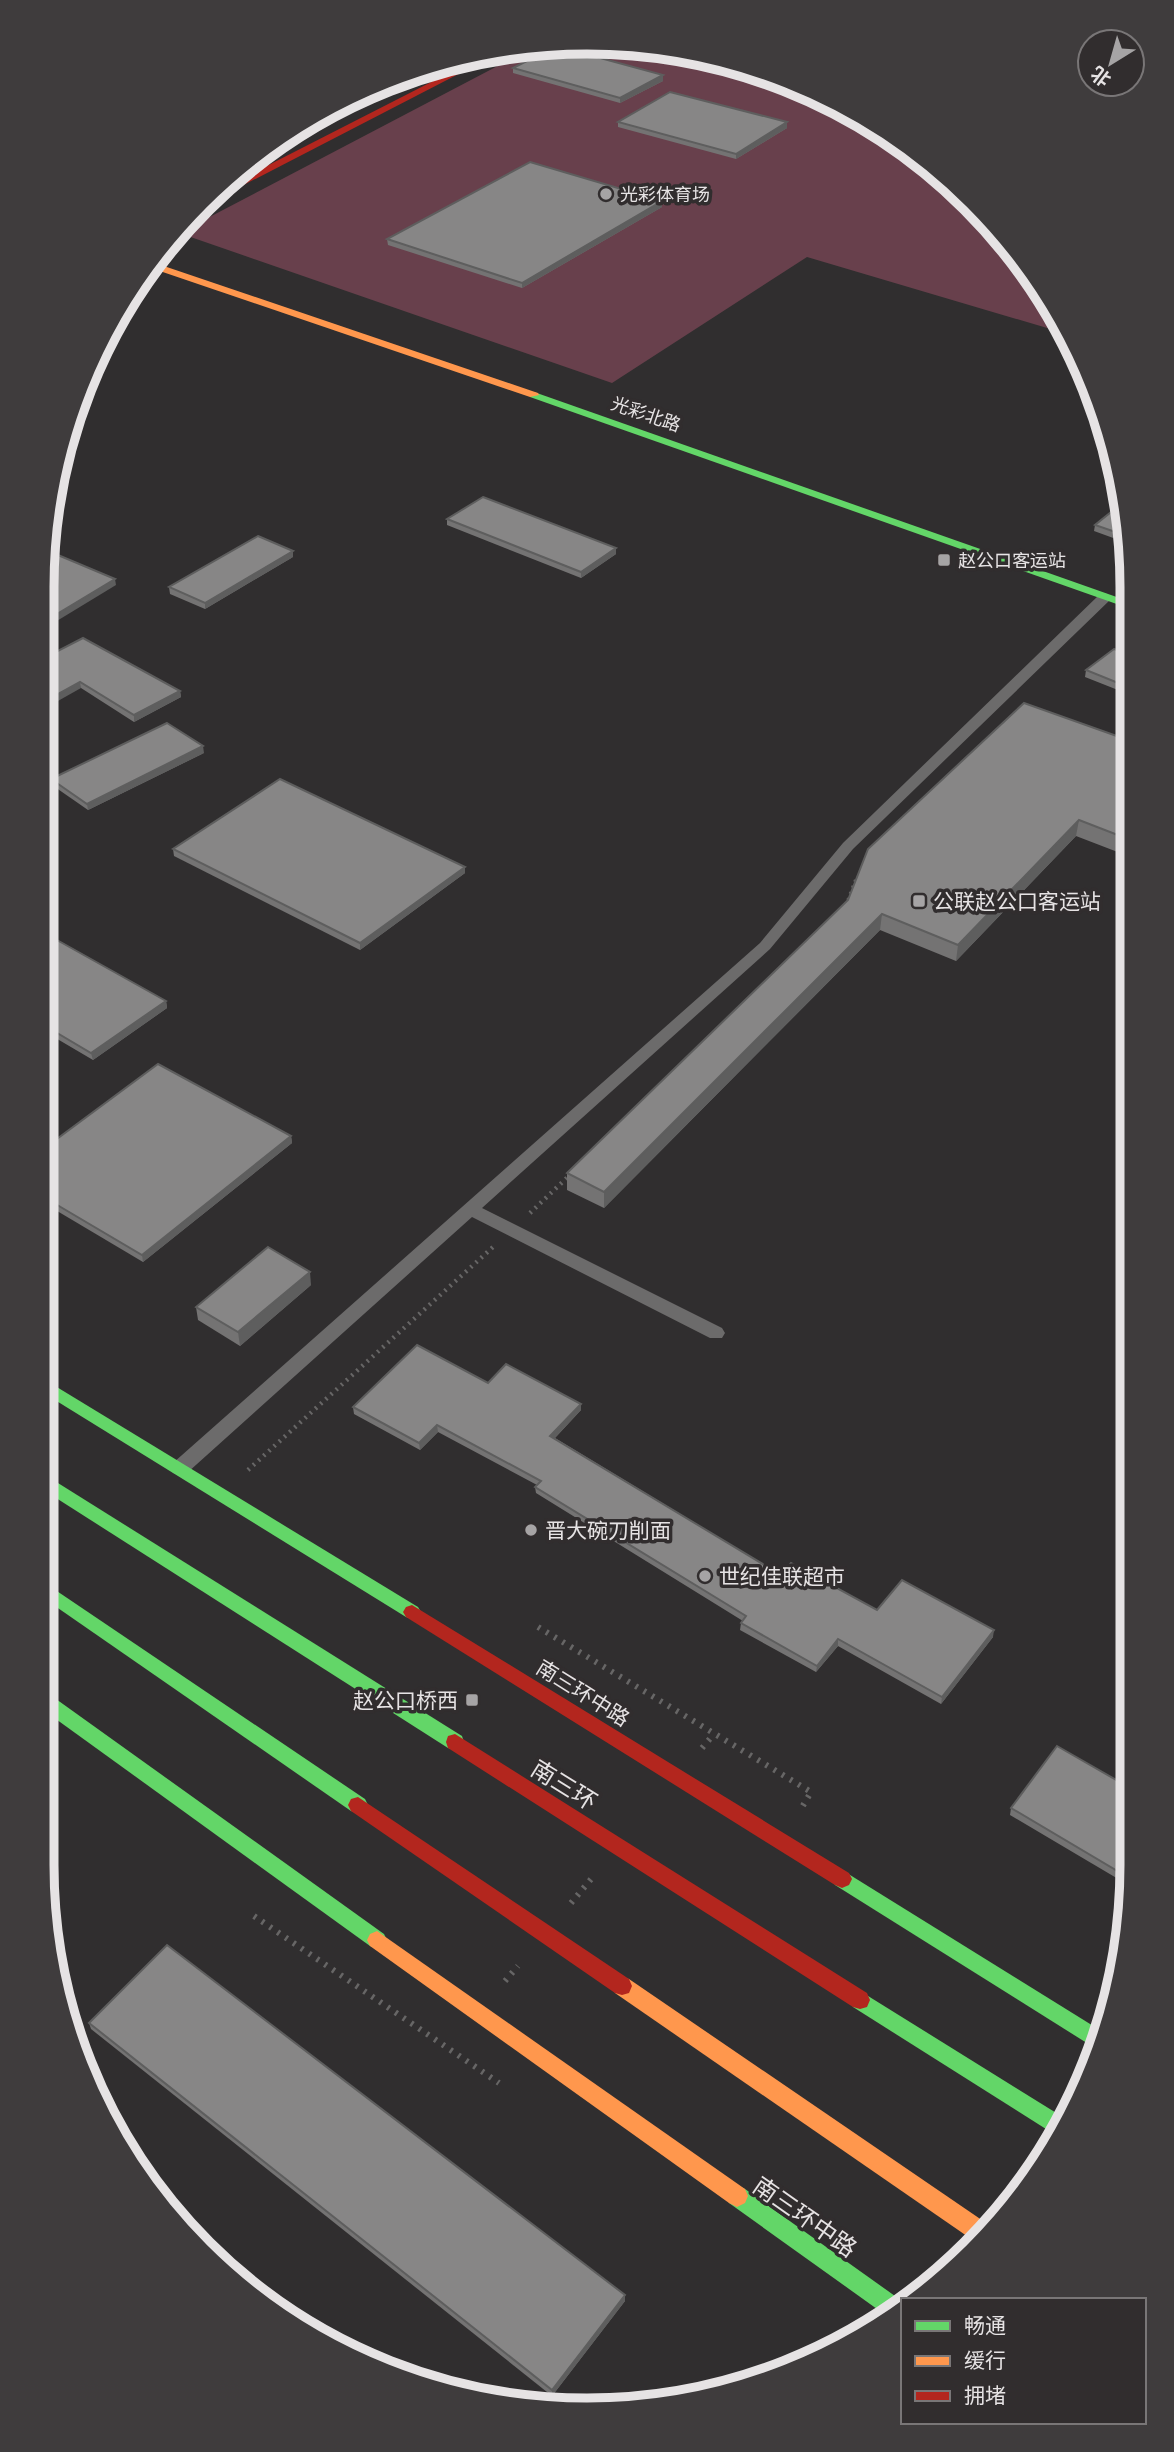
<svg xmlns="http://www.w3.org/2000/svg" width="1174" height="2452" viewBox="0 0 1174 2452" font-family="Raleway,'Noto Sans SC',sans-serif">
  <rect width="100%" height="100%" fill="#302e2f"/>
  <!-- green -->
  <polygon fill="#68404c" points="587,42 694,53 796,84 919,155 1020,256 1064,333 807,257 612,383 179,233 534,47"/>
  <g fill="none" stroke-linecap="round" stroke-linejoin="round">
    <!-- path-far2 -->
    <polyline stroke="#676666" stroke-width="3.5" stroke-dasharray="2 4.5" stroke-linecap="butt" points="848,900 856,879"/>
    <!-- path-far1 -->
    <g stroke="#676666" stroke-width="4.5" stroke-dasharray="2 5" stroke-linecap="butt">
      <polyline points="530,1213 572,1173"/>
      <polyline points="248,1470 493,1247"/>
    </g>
    <!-- path -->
    <g stroke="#676666" stroke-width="6" stroke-dasharray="2.5 7" stroke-linecap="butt">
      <polyline points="538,1627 811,1792 801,1809"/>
      <polyline points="702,1748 714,1734"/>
      <polyline points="571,1903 592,1878"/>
      <polyline points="254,1916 499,2083"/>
      <polyline points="505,1981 518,1966"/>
    </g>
    <!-- lane -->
    <polygon fill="#6c6b6b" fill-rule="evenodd" points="1105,593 1112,597 1110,600 853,849 770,949 482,1208 722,1328 725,1333 722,1338 710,1338 472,1217 187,1473 180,1475 173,1473 170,1468 173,1463 760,943 843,843 1100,594"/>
    <!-- fast -->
    <g fill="#63d668" fill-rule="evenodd">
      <polygon points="534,392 1128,601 1128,608 530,397 530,393"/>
      <polygon points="42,1378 418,1607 421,1612 418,1617 412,1619 406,1617 42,1392"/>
      <polygon points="42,1473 462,1736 464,1742 462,1748 455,1750 448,1748 42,1489"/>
      <polygon points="42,1581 365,1799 368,1805 365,1811 358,1813 351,1811 42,1597"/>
      <polygon points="42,1691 49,1694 384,1934 387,1940 384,1946 377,1949 370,1946 42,1709"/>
      <polygon points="842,1870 1103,2032 1098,2050 835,1885 832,1879 835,1873"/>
      <polygon points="860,1991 1066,2119 1057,2136 853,2007 850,2000 853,1993"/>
      <polygon points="737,2185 745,2189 902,2301 884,2314 729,2203 726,2196 729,2189"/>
    </g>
    <!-- slow -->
    <g fill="#ff974d" fill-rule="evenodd">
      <polygon points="152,262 538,393 539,395 530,397 148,267"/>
      <polygon points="377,1931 745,2189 748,2196 745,2203 737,2207 729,2203 370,1946 367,1940 370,1934"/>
      <polygon points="622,1977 629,1979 992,2227 977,2243 615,1993 612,1986 615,1979"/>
    </g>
    <!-- jam -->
    <g fill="#b3261e" fill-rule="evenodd">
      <polygon points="492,51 503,51 203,206 198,206 208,196"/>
      <polygon points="412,1605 849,1873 852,1879 849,1885 842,1888 835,1885 406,1617 403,1612 406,1607"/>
      <polygon points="455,1734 867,1993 870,2000 867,2007 860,2009 853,2007 448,1748 446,1742 448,1736"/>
      <polygon points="358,1797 629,1979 632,1986 629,1993 622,1995 615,1993 351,1811 348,1805 351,1799"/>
    </g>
  </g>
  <!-- wall -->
  <g fill="#747373">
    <polygon points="513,68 663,81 620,103 513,73"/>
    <polygon points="618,122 787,128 736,159 618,127"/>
    <polygon points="662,207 522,288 388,245 387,239"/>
    <polygon points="1127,515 1127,543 1094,531 1095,525"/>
    <polygon points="447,519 616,548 616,554 581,578 447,525"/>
    <polygon points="293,557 205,609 170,594 169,587"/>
    <polygon points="1128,654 1128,694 1085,677 1086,670"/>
    <polygon points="42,659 180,691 181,697 134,722 81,688"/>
    <polygon points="1128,740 1128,856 1076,836 956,961 880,930 604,1208 567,1190 567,1173 848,900"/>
    <polygon points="204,753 88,810 52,785 51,779"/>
    <polygon points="173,849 465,867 465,873 360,950 174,856"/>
    <polygon points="42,926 53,933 54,938 166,1001 167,1008 93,1060 42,1030"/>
    <polygon points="291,1136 292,1143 143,1262 42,1202 42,1150"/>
    <polygon points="311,1285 240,1346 198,1320 196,1307"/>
    <polygon points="488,1383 581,1404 581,1410 555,1438 781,1575 877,1610 993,1637 941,1704 838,1646 816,1672 740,1630 741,1623 743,1621 536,1493 535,1487 537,1485 438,1432 420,1450 354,1414 353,1407"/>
    <polygon points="1011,1808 1132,1865 1130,1886 1010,1815"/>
    <polygon points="89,2023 625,2295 625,2301 552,2396 91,2029"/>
  </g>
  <!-- shaded-wall -->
  <g fill="#5e5e5e">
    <polygon points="663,75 663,81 620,103 620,98"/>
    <polygon points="787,122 787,128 736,159 736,154"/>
    <polygon points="662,201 662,207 522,288 522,283"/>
    <polygon points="616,548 616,554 581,578 581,572"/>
    <polygon points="293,551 293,557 205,609 205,603"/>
    <polygon points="115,579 116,585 42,630 42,623"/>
    <polygon points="80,682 81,688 42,710 42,703"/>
    <polygon points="180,691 181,697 134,722 134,715"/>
    <polygon points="203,746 204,753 88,810 87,804"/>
    <polygon points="1079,820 1076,836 956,961 958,945"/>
    <polygon points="465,867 465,873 360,950 360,943"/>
    <polygon points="882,914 880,930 604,1208 604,1192"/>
    <polygon points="166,1001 167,1008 93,1060 91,1053"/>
    <polygon points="291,1136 292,1143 143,1262 142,1255"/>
    <polygon points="310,1272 311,1285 240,1346 238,1332"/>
    <polygon points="581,1404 581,1410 551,1442 550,1436"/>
    <polygon points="437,1425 438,1432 420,1450 419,1443"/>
    <polygon points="994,1630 993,1637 941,1704 942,1697"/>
    <polygon points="838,1639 838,1646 816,1672 817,1666"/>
    <polygon points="625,2295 625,2301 552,2396 552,2390"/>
  </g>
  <!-- building -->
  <g fill="#878686" stroke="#5e5e5e" stroke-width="2">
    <polygon points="556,46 663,75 620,98 513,68"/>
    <polygon points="670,92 787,122 736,154 618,122"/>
    <polygon points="530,162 662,201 522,283 387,239"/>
    <polygon points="483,497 616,548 581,572 447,519"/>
    <polygon points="1121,504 1124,505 1127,515 1127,536 1095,525"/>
    <polygon points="258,536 293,551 205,603 169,587"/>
    <polygon points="46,550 115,579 42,623 42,587"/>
    <polygon points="83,638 180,691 134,715 80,682 42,703 42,659"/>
    <polygon points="1114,649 1128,654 1128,687 1086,670"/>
    <polygon points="1024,703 1128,740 1128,839 1079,820 958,945 882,914 604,1192 567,1173 848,900 868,849"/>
    <polygon points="167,723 203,746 87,804 51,779"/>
    <polygon points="280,779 465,867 360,943 173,849"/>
    <polygon points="42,926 53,933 48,935 166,1001 91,1053 42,1024"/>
    <polygon points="158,1064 291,1136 142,1255 42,1196 42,1150"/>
    <polygon points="268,1247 310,1272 238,1332 196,1307"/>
    <polygon points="417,1345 488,1383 506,1364 581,1404 550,1436 781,1575 791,1563 877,1610 902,1580 994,1630 942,1697 838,1639 817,1666 741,1623 746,1616 535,1487 541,1481 437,1425 419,1443 353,1407"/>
    <polygon points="1057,1746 1132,1789 1132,1865 1131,1879 1011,1808"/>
    <polygon points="167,1945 625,2295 552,2390 89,2023"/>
    <polygon points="717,2383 722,2386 713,2389"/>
  </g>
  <!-- markers -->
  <g fill="#a6a4a5" stroke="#312d2e" stroke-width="2.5">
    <circle cx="606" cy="194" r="7"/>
    <rect x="937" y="553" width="14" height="14" rx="3.5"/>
    <rect x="912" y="894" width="14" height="14" rx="3.5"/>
    <circle cx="531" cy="1530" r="7"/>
    <circle cx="705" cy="1576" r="7"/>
    <rect x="465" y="1693" width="14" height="14" rx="3.5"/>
  </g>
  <g text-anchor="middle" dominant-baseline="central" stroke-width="7" stroke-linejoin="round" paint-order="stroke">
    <!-- far-poi labels -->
    <g font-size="18" fill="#e6e3e4" stroke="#312d2e" text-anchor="start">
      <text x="620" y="194">光彩体育场</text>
      <text x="958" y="560">赵公口客运站</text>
    </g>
    <!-- far-street labels -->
    <g font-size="18" fill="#e6e3e4" stroke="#312d2e">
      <text transform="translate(646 414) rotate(19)">光彩北路</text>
    </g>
    <!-- poi labels -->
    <g font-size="21" fill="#e6e3e4" stroke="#312d2e" text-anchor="start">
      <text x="933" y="901">公联赵公口客运站</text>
      <text x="545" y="1530">晋大碗刀削面</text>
      <text x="719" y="1576">世纪佳联超市</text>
      <text x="458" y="1700" text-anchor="end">赵公口桥西</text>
    </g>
    <!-- street labels -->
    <g font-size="21" fill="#e6e3e4" stroke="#312d2e">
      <text transform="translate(583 1693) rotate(32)">南三环中路</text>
    </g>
    <!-- near-street labels -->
    <g font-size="24" fill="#e6e3e4" stroke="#312d2e">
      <text transform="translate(564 1785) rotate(32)">南三环</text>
      <text transform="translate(805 2217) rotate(35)">南三环中路</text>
    </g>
  </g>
  <!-- crop -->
  <path d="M0 0H1174V2452H0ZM587 54H587A533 533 0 0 1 1120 587V1865A533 533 0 0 1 587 2398H587A533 533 0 0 1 54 1865V587A533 533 0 0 1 587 54Z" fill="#3f3c3d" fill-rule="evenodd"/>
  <path fill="none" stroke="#e6e3e4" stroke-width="9" d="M587 54H587A533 533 0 0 1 1120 587V1865A533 533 0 0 1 587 2398H587A533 533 0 0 1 54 1865V587A533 533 0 0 1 587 54Z"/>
  <!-- legend -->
  <rect x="901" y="2298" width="245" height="126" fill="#312d2e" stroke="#797677" stroke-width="2"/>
  <rect x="915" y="2321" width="35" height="10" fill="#63d668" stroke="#797677" stroke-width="2"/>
  <text x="964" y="2333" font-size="21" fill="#e6e3e4">畅通</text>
  <rect x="915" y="2356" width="35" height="10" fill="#ff974d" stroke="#797677" stroke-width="2"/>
  <text x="964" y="2368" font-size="21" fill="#e6e3e4">缓行</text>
  <rect x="915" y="2391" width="35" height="10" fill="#b3261e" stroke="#797677" stroke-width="2"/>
  <text x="964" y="2403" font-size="21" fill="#e6e3e4">拥堵</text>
  <!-- north arrow -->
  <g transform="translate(1111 63) rotate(217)"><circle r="33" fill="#312d2e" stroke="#797677" stroke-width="2"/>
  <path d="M0-5L12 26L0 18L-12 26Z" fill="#a6a4a5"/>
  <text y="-10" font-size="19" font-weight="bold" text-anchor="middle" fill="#e6e3e4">北</text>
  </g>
</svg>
